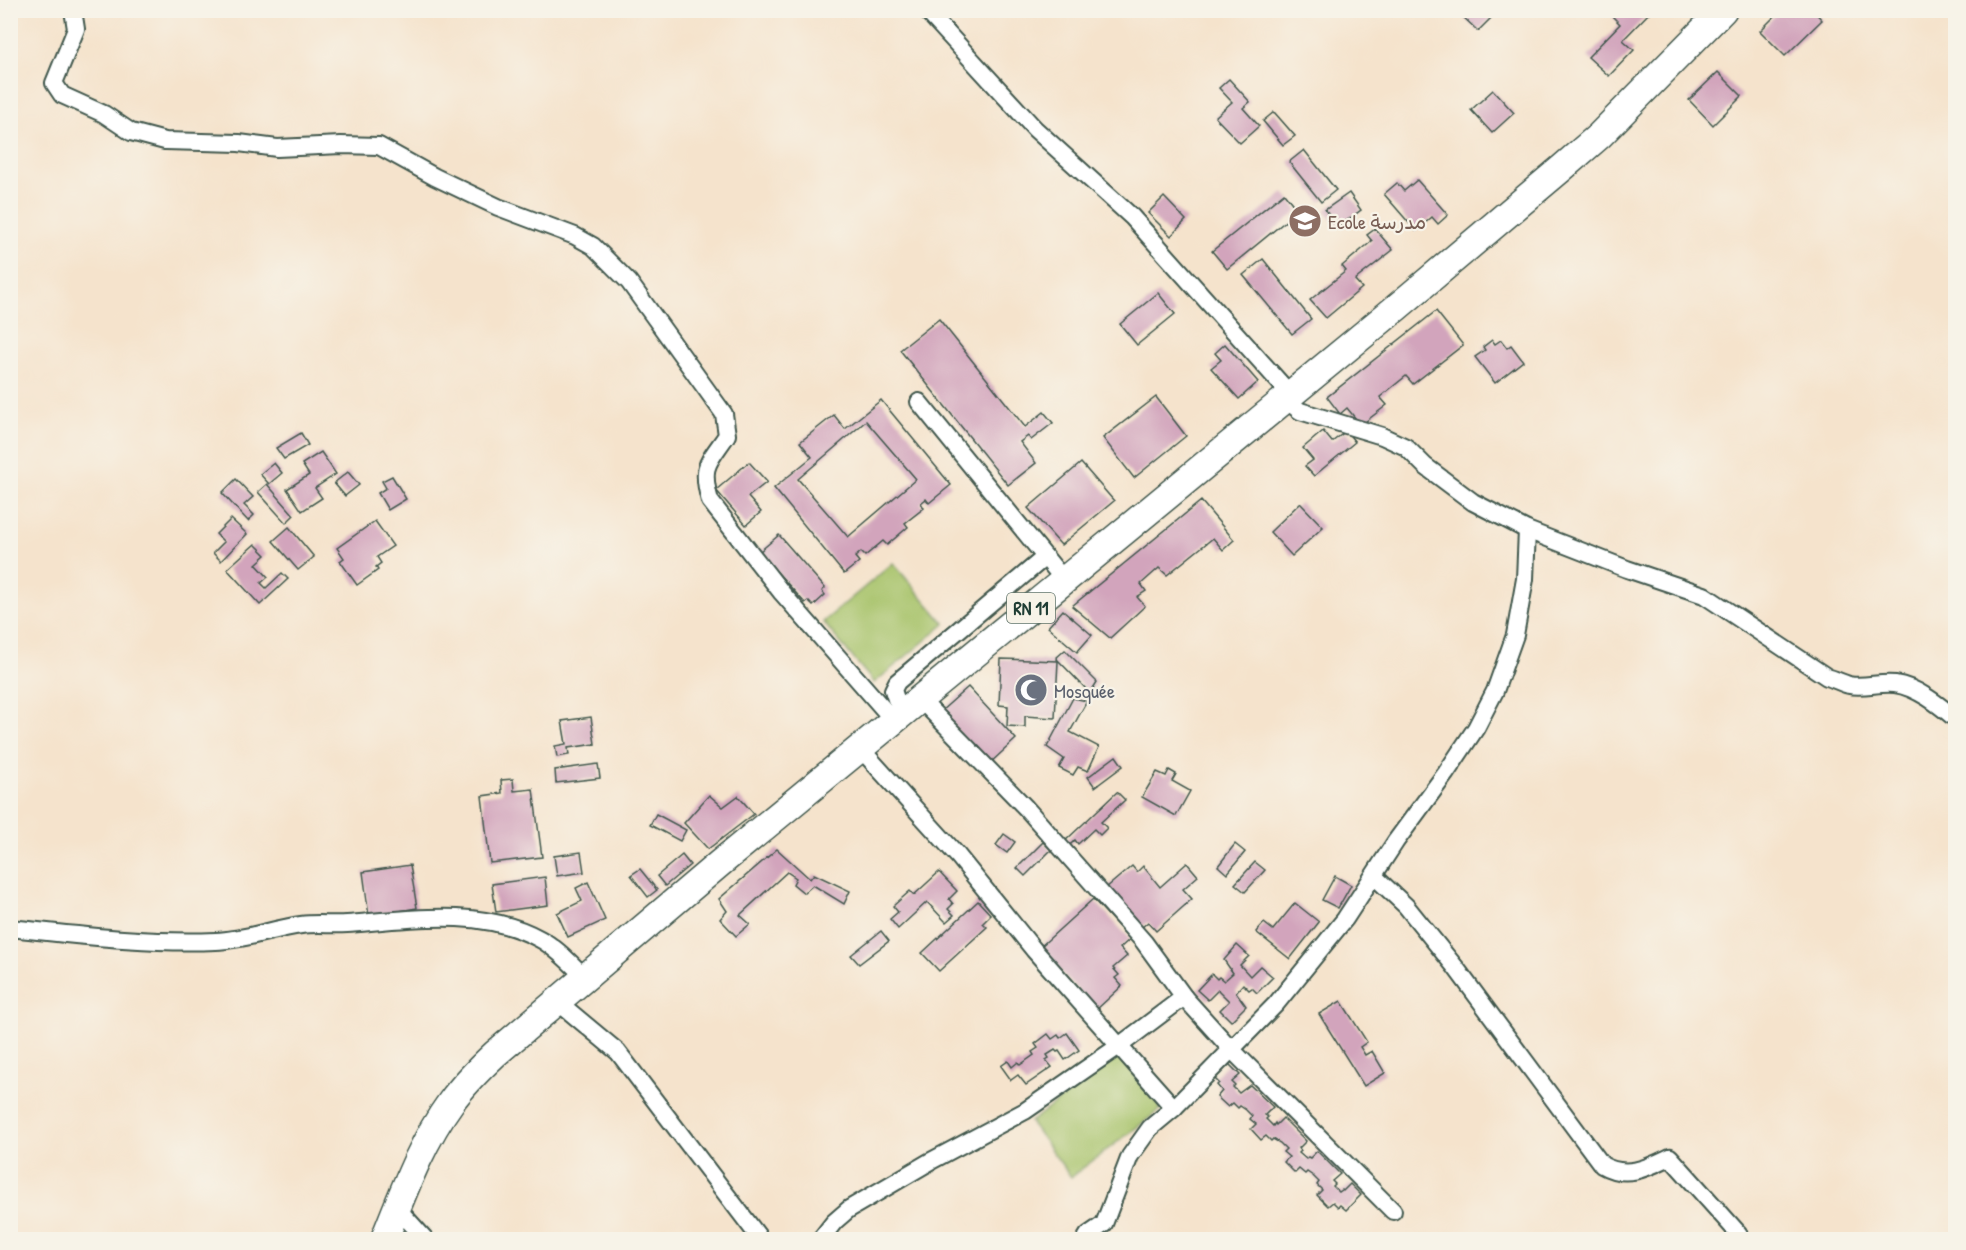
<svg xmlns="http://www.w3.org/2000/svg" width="1966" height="1250" viewBox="0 0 1966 1250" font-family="'Patrick Hand','Playpen Sans Arabic',sans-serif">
  <rect width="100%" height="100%" fill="#f7f3e8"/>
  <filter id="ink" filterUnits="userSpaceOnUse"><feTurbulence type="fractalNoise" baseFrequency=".0167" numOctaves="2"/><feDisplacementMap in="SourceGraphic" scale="12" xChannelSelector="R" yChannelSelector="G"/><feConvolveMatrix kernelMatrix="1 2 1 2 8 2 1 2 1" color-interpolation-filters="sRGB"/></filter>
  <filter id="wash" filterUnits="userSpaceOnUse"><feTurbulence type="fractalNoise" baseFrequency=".008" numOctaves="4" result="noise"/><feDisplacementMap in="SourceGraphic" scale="24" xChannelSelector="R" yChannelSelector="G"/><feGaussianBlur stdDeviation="1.35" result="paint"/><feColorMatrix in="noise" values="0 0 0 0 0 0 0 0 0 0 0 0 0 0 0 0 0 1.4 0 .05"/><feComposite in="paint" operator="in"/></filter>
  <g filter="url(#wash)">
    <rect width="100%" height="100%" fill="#f5e3cc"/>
    <!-- green -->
    <g fill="#a7c36a" stroke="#63804f" stroke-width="1.5">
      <polygon points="893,563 945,624 874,683 823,622"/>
      <polygon points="1120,1055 1161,1109 1071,1177 1030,1122"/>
    </g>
    <g id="blocks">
      <!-- building -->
      <g fill="#d2a4bc" fill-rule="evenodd">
        <polygon points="1465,10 1499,10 1478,31 1461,15"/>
        <polygon points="1606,10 1652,10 1623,40 1634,50 1609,76 1588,57 1620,24"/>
        <polygon points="1781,10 1813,10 1822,20 1785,56 1760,31"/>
        <polygon points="1718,72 1742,96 1713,125 1689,100"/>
        <polygon points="1229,79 1250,102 1243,108 1259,126 1240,143 1215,117 1232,102 1219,88"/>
        <polygon points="1493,90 1514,113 1492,133 1471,110"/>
        <polygon points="1274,112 1295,136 1283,145 1263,121"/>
        <polygon points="1304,150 1336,190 1321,202 1289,162"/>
        <polygon points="1417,180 1448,215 1438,224 1432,217 1416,231 1384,194 1397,183 1404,191"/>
        <polygon points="1284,193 1298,211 1227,269 1212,251"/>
        <polygon points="1349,193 1361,210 1338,227 1325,210"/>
        <polygon points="1164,197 1186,220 1171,236 1148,213"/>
        <polygon points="1375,229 1393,250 1355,280 1362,288 1326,318 1310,300 1346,271 1342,266 1372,241 1367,235"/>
        <polygon points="1263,259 1311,319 1292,334 1243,275"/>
        <polygon points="1158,293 1175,314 1137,345 1120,324"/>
        <polygon points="1436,311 1463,345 1413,384 1406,376 1380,397 1387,405 1361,425 1347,408 1340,414 1327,397"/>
        <polygon points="939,319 1025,427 1044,412 1053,423 1031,440 1028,436 1020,442 1036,463 1008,485 900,350"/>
        <polygon points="1492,340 1495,344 1501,340 1507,348 1511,345 1523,361 1495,383 1475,357 1485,350 1483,347"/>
        <polygon points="1225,344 1258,382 1239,399 1211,368 1221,360 1215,353"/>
        <polygon points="1156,397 1186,436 1134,478 1103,438"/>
        <path d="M881 400 951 485 929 503 926 499 921 503 924 508 905 523 908 527 887 545 883 541 865 556 861 552 855 557 859 562 844 574 774 488 812 457 800 442 834 415 845 429ZM866 421 916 479 848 537 798 479Z"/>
        <polygon points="1323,431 1332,442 1346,431 1355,442 1314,476 1305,466 1313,460 1303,448"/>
        <polygon points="301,433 308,445 284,459 276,448"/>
        <polygon points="321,452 336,474 315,488 322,498 302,511 287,489 309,475 302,464"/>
        <polygon points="749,462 767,482 748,497 761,512 746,525 716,490"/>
        <polygon points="274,463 282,473 269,484 260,474"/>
        <polygon points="1081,463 1114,501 1061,545 1028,508"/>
        <polygon points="348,472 359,485 345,496 334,483"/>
        <polygon points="392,476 406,499 388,510 378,493 386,488 382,481"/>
        <polygon points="236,479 253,497 244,505 254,515 248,521 222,493"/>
        <polygon points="267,484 294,515 286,523 258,492"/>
        <polygon points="1201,501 1234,540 1223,550 1213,538 1167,575 1159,568 1141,584 1146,591 1137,597 1145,606 1110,638 1072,606"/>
        <polygon points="1300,503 1323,527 1292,556 1270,532"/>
        <polygon points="231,519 247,534 221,561 213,553 224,542 216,534"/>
        <polygon points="375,521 393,546 377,557 381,563 376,567 378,570 357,585 340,561 344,558 337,548"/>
        <polygon points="289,527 314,557 298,570 273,541"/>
        <polygon points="779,535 825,588 822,591 825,595 813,606 808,601 805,603 759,552"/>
        <polygon points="255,544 266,555 256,564 268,577 261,583 266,588 282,573 288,579 260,605 227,569"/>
        <polygon points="1063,610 1092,635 1077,652 1048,627"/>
        <polygon points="1065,650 1097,682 1090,693 1056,658"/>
        <polygon points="1001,659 1058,661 1055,718 1025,716 1025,727 1007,726 1008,706 999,705"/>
        <polygon points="968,687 1016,739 988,765 940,712"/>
        <polygon points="1073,698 1087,701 1070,732 1099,747 1088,771 1078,767 1073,775 1059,768 1064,759 1047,747"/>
        <polygon points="591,717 595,744 568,748 569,755 557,757 555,746 566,744 562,721"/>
        <polygon points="1116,756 1123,766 1095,787 1088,777"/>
        <polygon points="598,764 600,778 556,783 555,770"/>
        <polygon points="1169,770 1176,774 1172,781 1190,791 1176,816 1142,797 1157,772 1166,776"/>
        <polygon points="513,779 514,791 533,789 542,857 490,863 482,796 502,793 501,780"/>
        <polygon points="1117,792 1125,800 1101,822 1107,828 1100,835 1094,829 1078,844 1075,840 1068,847 1064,842"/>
        <polygon points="709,795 723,807 738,796 754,814 708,849 684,823"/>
        <polygon points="656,814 686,830 680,841 650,825"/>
        <polygon points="1004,834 1015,842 1007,853 996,845"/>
        <polygon points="1043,842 1051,850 1025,876 1017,868"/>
        <polygon points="1235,844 1245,852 1227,874 1218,866"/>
        <polygon points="777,849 810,879 814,874 850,891 844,904 813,885 804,893 793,884 796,878 787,872 740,915 750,924 736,936 720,919 727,911 719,899"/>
        <polygon points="581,852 584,872 557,876 554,856"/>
        <polygon points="682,855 690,865 665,886 657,876"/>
        <polygon points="1255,862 1265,870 1245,892 1235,884"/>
        <polygon points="1187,863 1198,876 1183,889 1192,899 1156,931 1148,922 1141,928 1106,888 1132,866 1137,872 1143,866 1160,887"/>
        <polygon points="410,865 417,908 369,916 363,872"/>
        <polygon points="640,869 657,890 648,897 631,875"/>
        <polygon points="939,872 957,891 949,899 953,904 948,909 954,915 946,922 927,902 898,929 890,919 898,912 893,906 910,891 914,895"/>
        <polygon points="1335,876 1351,885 1338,908 1322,900"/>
        <polygon points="545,877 548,905 496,912 492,884"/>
        <polygon points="588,882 605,920 568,937 557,913 582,901 576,888"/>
        <polygon points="1093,899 1130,939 1120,948 1127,956 1113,968 1119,975 1115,978 1122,986 1096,1010 1039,948"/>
        <polygon points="978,901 991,915 983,923 987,927 939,971 922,953"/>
        <polygon points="1295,903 1319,922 1290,959 1256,932 1264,923 1273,930"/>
        <polygon points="881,931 889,941 859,964 851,955"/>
        <polygon points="1237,945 1249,956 1240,965 1250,976 1260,966 1273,977 1257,993 1252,988 1249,990 1243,984 1236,992 1246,1006 1231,1021 1220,1010 1229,1001 1218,990 1208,1000 1197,990 1212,974 1217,979 1219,977 1224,981 1233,973 1224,960"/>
        <polygon points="1341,1001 1367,1042 1360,1047 1365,1055 1372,1051 1385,1073 1364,1086 1319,1014"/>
        <polygon points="1067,1033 1079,1050 1065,1060 1059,1051 1057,1052 1055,1050 1047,1055 1049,1058 1046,1060 1052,1067 1026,1085 1018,1075 1011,1080 1001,1066 1008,1061 1012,1067 1018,1062 1020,1065 1034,1055 1032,1052 1038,1048 1035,1044 1048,1034 1052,1039 1058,1035 1060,1038"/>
        <polygon points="1228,1063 1240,1075 1232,1082 1235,1085 1233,1087 1239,1093 1250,1085 1273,1107 1265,1115 1268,1117 1266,1119 1273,1126 1275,1123 1276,1125 1283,1118 1306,1141 1299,1148 1301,1151 1299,1153 1306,1159 1308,1157 1310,1158 1317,1151 1340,1174 1332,1181 1335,1184 1333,1186 1339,1192 1342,1190 1343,1191 1350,1184 1361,1195 1346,1210 1340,1205 1338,1207 1333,1202 1328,1206 1317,1195 1322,1190 1317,1185 1319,1182 1313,1176 1307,1172 1305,1174 1299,1169 1295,1173 1284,1162 1289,1157 1283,1152 1286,1149 1280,1143 1273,1139 1271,1141 1266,1136 1261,1140 1251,1129 1256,1124 1250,1119 1252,1116 1246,1110 1240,1106 1238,1108 1233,1103 1228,1107 1217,1097 1222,1091 1217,1085 1219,1083 1214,1078"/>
      </g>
    </g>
  </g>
  <g filter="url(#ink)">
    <use href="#blocks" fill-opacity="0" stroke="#3f564b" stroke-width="1.5"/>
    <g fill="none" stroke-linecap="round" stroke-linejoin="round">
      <defs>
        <g id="minor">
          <path d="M73 10 76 29 54 83 62 95 104 114 131 132 165 141 239 143 277 148 341 145 379 146 435 177 498 207 575 236 593 246 629 282 724 414 727 435C708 463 700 465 710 501L782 593 894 721"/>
          <polyline points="926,10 1035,129 1132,217 1290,394"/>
          <path d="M1284 398 1300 411 1382 436 1406 447 1425 466 1473 502 1527 530 1627 569 1704 595 1827 677C1834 679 1842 683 1849 685 1864 688 1880 682 1895 684 1917 687 1939 705 1956 719"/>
          <polyline points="919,402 1064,580"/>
          <polyline points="920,699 1026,808 1144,942 1184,997"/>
          <polyline points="906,711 896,699 893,690 897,682 1045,557"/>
          <polyline points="860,748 958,856 1034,950 1174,1108 1150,1128 1130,1156 1104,1224 1088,1235 1085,1240"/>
          <path d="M1374 876 1406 906 1456 968 1602 1165C1626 1179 1647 1168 1670 1157L1739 1234"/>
          <path d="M10 928C78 935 147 944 216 941 244 940 273 929 301 925 316 923 331 925 347 924 409 919 482 907 540 939 557 948 571 964 585 977"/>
          <polyline points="558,1002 618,1052 761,1240"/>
          <polyline points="1174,1108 1276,1004 1345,919 1396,841 1446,773 1476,728 1495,691 1515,635 1525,579 1527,530"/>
          <polyline points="397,1208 426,1240"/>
          <polyline points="820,1240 834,1222 849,1209 931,1161 1025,1111 1119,1046 1184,997 1231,1049 1393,1211"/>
        </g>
        <path id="primary" d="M384 1240C403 1193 421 1143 451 1102 464 1084 479 1069 495 1054L719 864 1396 308 1562 168 1599 136 1723 10"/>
      </defs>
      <!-- minor casing -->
      <use href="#minor" stroke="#3f564b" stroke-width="20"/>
      <!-- primary casing -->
      <use href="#primary" stroke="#3f564b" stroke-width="30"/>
      <!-- minor -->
      <use href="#minor" stroke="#fff" stroke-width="16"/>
      <!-- primary -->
      <use href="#primary" stroke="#fff" stroke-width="27"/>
    </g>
  </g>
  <!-- icons -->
  <defs>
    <symbol id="school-disc" viewBox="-11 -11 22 22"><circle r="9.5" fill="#8d6e63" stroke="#f7f3e8"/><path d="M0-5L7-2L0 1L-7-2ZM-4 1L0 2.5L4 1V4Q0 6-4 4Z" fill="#fff"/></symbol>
    <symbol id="mosque-disc" viewBox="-11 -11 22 22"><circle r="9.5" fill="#6b7280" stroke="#f7f3e8"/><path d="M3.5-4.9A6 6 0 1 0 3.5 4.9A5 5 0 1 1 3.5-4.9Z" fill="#fff"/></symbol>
  </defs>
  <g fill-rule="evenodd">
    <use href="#school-disc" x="1286" y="202" width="38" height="38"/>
    <use href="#mosque-disc" x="1012" y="671" width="38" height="38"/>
  </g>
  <g text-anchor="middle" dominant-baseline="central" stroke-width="4.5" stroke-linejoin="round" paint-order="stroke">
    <!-- shield labels -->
    <rect fill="#f7f3e8" stroke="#60746a" stroke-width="1.5" x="1007" y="593" width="48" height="30" rx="4.5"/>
    <g font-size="18" font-weight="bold" fill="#1f3d34">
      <text x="1031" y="608">RN 11</text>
    </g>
    <!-- education labels -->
    <g font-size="20" fill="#785e54" stroke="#f7f3e8" text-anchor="start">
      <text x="1328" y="221">Ecole مدرسة</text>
    </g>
    <!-- worship labels -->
    <g font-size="20" fill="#5b616d" stroke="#f7f3e8" text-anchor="start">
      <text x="1054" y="690">Mosquée</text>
    </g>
  </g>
  <!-- margin -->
  <rect width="1966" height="1250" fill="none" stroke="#f7f3e8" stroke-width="36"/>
</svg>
